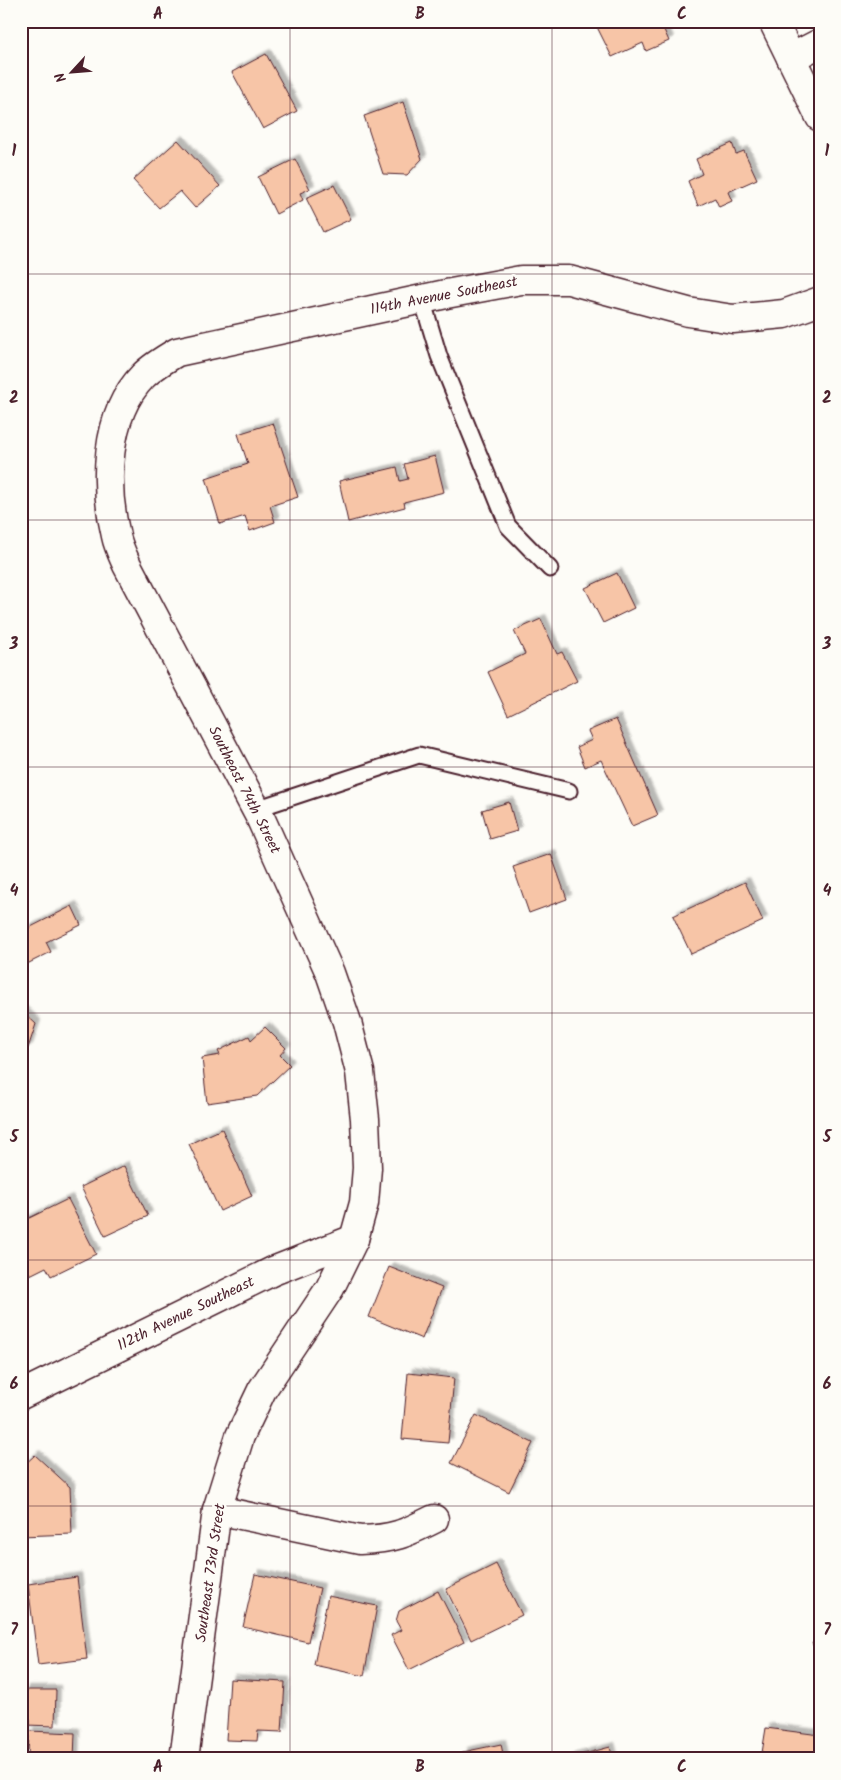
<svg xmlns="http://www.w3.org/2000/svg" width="841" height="1780" viewBox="0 0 841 1780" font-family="Kalam,sans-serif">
  <defs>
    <filter id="shadow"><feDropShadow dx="4.5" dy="-4.5" stdDeviation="1" flood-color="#0004"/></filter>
  </defs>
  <rect width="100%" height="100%" fill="#fdfcf7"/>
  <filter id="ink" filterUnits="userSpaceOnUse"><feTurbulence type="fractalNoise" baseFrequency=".02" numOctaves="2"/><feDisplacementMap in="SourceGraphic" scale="10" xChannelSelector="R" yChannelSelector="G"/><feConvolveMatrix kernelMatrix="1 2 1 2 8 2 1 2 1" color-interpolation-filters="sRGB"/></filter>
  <g filter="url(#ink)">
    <!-- building -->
    <g fill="#f7c5a7" stroke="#4a1f2b" filter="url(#shadow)">
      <polygon points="594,21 660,21 669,41 646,51 643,43 612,57"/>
      <polygon points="266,54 297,111 263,129 232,72"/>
      <polygon points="403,102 422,159 407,175 383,174 364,116"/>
      <polygon points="178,140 220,186 195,208 180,191 159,208 133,180"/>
      <polygon points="732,143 736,154 744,151 757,179 728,192 732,201 719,207 715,198 698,206 688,181 702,174 696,159"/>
      <polygon points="295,159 310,189 300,193 303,200 276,214 258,177"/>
      <polygon points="334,185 351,219 323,232 306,198"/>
      <polygon points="273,423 298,497 270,506 275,522 250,531 245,516 220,524 206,478 248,464 238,434"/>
      <polygon points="435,456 444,492 404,502 405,507 348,522 339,481 397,467 400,481 408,479 404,464"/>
      <polygon points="617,573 634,608 603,623 585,588"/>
      <polygon points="541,619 557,654 562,652 577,681 508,715 488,672 525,654 514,631"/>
      <polygon points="616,719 658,815 632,826 601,760 585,767 577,747 592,740 588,731"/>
      <polygon points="509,802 517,831 490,839 482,810"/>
      <polygon points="551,854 567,899 529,913 513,867"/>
      <polygon points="745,882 763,921 691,954 673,916"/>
      <polygon points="72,906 81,925 46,942 51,952 21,967 21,932"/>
      <polygon points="21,1010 36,1024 28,1048 21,1052"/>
      <polygon points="265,1027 286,1048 280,1055 290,1065 257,1096 207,1103 202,1058 220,1055 218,1051 249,1036 251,1040"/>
      <polygon points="222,1129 252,1196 220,1211 189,1144"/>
      <polygon points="124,1166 148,1216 105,1236 81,1187"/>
      <polygon points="68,1199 96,1254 51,1276 46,1267 30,1275 21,1257 21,1253 25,1251 21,1243 21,1222"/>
      <polygon points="389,1267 442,1288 422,1339 369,1317"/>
      <polygon points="408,1373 454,1378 448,1443 402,1439"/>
      <polygon points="476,1415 533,1443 509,1492 451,1463"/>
      <polygon points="35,1455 70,1487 72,1534 21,1536 21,1477 25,1477 24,1465"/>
      <polygon points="496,1564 522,1615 471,1640 446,1589"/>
      <polygon points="255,1574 320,1588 308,1642 243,1627"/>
      <polygon points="77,1577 87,1659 38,1665 28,1584"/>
      <polygon points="438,1591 464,1642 409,1670 391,1635 401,1630 396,1621 399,1611"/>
      <polygon points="328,1596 377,1606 364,1676 314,1665"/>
      <polygon points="820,1640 820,1659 812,1643"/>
      <polygon points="230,1679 285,1682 282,1732 258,1731 257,1741 226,1740"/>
      <polygon points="24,1690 56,1690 55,1726 25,1725"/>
      <polygon points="766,1728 820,1735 820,1759 761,1759"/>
      <polygon points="29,1731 75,1733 74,1759 28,1759"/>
      <polygon points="501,1744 504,1759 464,1759 463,1752"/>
      <polygon points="610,1747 613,1759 569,1759 569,1758"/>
    </g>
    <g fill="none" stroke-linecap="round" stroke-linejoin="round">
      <defs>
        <g id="lane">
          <polyline points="422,299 439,356 508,526 550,569"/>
          <polyline points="256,809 419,755 569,791"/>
          <polyline points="21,1720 21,1729"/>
        </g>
        <g id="street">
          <polyline points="791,58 820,43"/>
          <polyline points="21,1395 273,1271 354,1239"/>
          <path d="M217 1510 360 1540C394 1539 404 1534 434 1519"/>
          <path d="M184 1759 217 1510 240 1436 262 1390 330 1288 354 1239 364 1203 367 1168 365 1119 360 1072 347 1022 330 973 260 817 127 565C123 556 118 546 116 536 104 486 104 416 143 376 153 366 165 359 177 352L446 294 521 280H569L688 312 733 319 784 314 820 301"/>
        </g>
        <polyline id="secondary" points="773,21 820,117"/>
      </defs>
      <!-- lane casing -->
      <use href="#lane" stroke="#4a1f2b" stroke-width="19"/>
      <!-- street casing -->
      <use href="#street" stroke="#4a1f2b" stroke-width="31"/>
      <!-- secondary casing -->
      <use href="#secondary" stroke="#4a1f2b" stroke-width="31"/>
      <!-- lane -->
      <use href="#lane" stroke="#fdfcf7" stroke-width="15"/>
      <!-- street -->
      <use href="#street" stroke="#fdfcf7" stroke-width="28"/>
      <!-- secondary -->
      <use href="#secondary" stroke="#fdfcf7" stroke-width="28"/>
    </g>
  </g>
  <!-- grid -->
  <path fill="none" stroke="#4a1f2b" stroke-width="1" stroke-opacity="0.55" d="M290 21V1759M552 21V1759M21 274H820M21 520H820M21 767H820M21 1013H820M21 1260H820M21 1506H820"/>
  <g text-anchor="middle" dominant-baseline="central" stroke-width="5" stroke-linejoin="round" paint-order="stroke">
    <!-- street labels -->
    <g font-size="15" fill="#4a1f2b" stroke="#fdfcf7">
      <text transform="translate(444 296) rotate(-11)">114th Avenue Southeast</text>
      <text transform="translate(244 790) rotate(63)">Southeast 74th Street</text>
      <text transform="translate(186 1314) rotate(-26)">112th Avenue Southeast</text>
      <text transform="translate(211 1573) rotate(-82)">Southeast 73rd Street</text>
    </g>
  </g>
  <!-- margin -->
  <rect width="841" height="1780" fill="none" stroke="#fdfcf7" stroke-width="55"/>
  <!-- north arrow -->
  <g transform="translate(72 72) rotate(244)" stroke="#fdfcf7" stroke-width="4" paint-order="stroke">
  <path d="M0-4L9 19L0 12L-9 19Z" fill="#4a1f2b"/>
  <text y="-8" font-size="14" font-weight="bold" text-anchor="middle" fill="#4a1f2b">N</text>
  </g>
  <rect x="28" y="28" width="786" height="1724" fill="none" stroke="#4a1f2b" stroke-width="2"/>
  <g font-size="16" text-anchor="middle" font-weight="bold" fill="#4a1f2b">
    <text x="158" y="19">A</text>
    <text x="420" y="19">B</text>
    <text x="682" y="19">C</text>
    <text x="14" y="156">1</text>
    <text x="827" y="156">1</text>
    <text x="14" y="403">2</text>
    <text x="827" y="403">2</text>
    <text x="14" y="649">3</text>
    <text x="827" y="649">3</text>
    <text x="14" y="896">4</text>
    <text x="827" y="896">4</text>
    <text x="14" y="1142">5</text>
    <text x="827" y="1142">5</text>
    <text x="14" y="1389">6</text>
    <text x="827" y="1389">6</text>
    <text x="14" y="1635">7</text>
    <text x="827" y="1635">7</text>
    <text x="158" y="1772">A</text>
    <text x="420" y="1772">B</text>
    <text x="682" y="1772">C</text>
  </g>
</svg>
